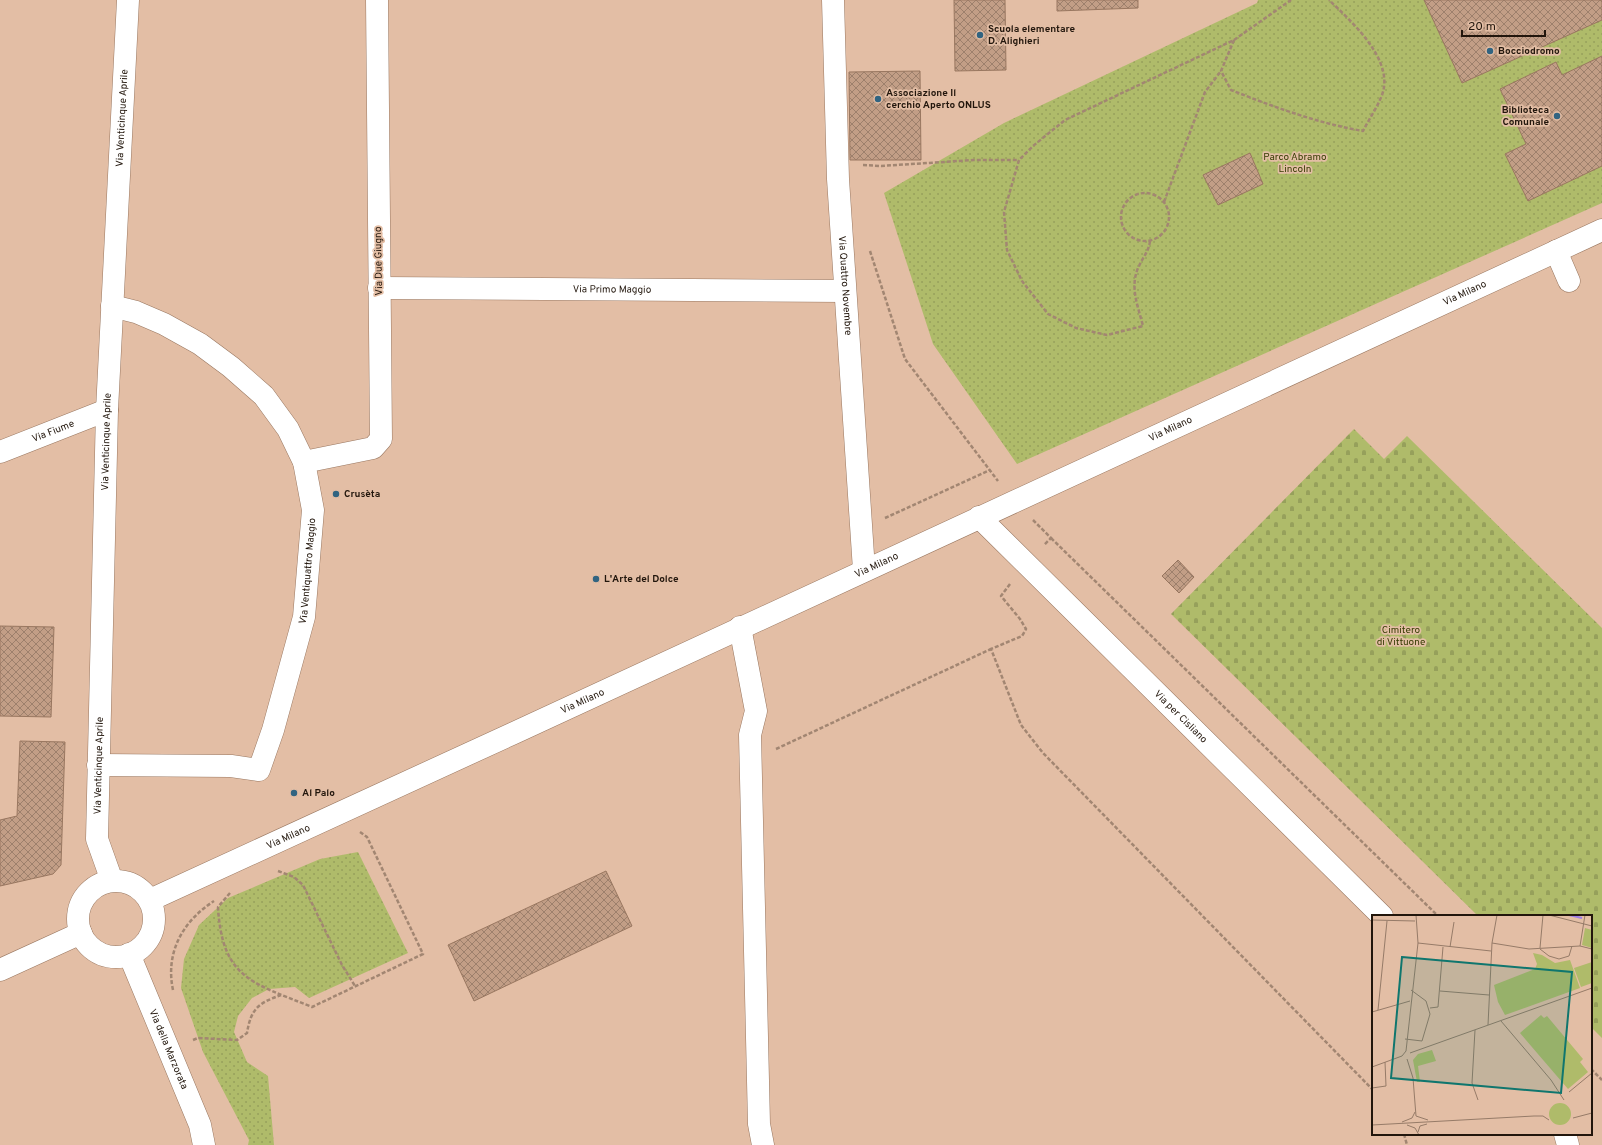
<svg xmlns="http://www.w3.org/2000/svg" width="1602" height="1145" viewBox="0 0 1602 1145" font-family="Overpass,sans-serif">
  <defs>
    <pattern id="cemetery-stones" width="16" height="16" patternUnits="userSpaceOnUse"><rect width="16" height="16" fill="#afbb6a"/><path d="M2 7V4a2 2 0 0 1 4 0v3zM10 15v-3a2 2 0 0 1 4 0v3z" fill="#96a05b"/></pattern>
    <pattern id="park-dots" width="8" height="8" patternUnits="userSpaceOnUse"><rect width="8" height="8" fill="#afbb6a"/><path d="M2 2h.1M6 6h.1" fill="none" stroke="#96a05b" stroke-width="1.8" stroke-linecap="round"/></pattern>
    <pattern id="building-cross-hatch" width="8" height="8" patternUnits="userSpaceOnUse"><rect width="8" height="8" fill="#c29e86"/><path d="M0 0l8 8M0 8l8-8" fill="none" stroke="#9d806c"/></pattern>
  </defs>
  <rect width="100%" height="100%" fill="#e3bea5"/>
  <!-- cemetery -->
  <polygon fill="url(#cemetery-stones)" points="1354,429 1384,459 1407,436 1602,628 1602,1038 1591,1027 1591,916 1478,916 1171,614"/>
  <!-- park -->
  <g fill="url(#park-dots)">
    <polygon points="1258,0 1602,0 1602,203 1017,464 933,344 884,193 1004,123 1257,3"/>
    <polygon points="358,852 408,953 309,998 295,987 269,989 252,998 238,1016 234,1032 247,1062 268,1076 274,1145 248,1145 249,1140 203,1052 181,988 184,959 199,925 228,898 320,859"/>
  </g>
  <!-- building -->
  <g fill="url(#building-cross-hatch)" stroke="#997760">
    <polygon points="954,0 1005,0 1006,70 955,71"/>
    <polygon points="1057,0 1138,0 1138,8 1057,11"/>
    <polygon points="1424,0 1602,0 1602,20 1462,83"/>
    <polygon points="1602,56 1602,166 1528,201 1505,154 1526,144 1500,89 1556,62 1562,75"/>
    <polygon points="920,71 921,160 850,160 849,72"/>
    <polygon points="1250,153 1263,184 1218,205 1203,175"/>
    <polygon points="1178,560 1194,577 1179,593 1162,576"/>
    <polygon points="0,626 54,627 51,717 0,716"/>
    <polygon points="20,741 65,742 61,865 53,874 0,886 0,820 17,816"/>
    <polygon points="606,871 632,926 474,1001 448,945"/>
  </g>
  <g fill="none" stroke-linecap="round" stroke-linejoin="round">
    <defs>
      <g id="minor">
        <path id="s1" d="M833 0 838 179 864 570"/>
        <polyline points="1556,251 1569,281"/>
        <path id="s2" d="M379 288 845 291"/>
        <path id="s3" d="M0 452 107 410"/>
        <polyline points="304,462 373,448 381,439 377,0"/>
        <path id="s4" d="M979 517 1382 916"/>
        <polyline points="740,627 756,711 750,735 759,1124 763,1145"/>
        <path id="s5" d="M98 765 231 766 259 770 273 730 304 617 313 510 304 462 288 429 264 396 231 367 200 344 164 324 136 312 112 306"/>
        <path id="s6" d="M112 881 97 839 107 410 128 0"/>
        <circle cx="116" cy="919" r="38"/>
        <path id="s7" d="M150 900C635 679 1117 452 1602 230"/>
        <path id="s8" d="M129 954 200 1125 204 1145"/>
        <polyline points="0,970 81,933"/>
        <polyline points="1565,1134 1568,1145"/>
      </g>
    </defs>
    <!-- minor casing -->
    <use href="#minor" stroke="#997760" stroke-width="23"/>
    <!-- path -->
    <g stroke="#a28672" stroke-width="2.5" stroke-dasharray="4 2" stroke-linecap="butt">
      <path d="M1234 40 1221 71 1231 90C1274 107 1317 123 1363 131 1369 119 1377 108 1382 95 1395 60 1351 21 1329 0"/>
      <polyline points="863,165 881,166 974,160 1019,160"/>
      <circle cx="1145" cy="217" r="24"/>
      <polyline points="1164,202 1205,92 1221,71"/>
      <path d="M1150 241C1149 251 1143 257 1139 266 1129 286 1138 306 1143 326L1107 335 1076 328 1048 314 1022 281 1007 250 1004 212 1019 160 1033 146 1065 120 1234 40 1291 0"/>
      <polyline points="870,251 905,359 998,481"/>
      <polyline points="885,518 990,470"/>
      <polyline points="1033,520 1051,538 1044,545"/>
      <polyline points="1051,538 1438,916"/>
      <polyline points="1010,584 1001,596 1020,619 1026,629 1022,636 991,649 1021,725 1043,753 1373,1090"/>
      <polyline points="776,749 991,649"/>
      <polyline points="278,871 294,877 303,885 342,965 355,986"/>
      <path d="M230 893 218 907C222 979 253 983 312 1007L423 954 367 837 360 832"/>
      <path d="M173 990C165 952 183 921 214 901"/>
      <path d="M193 1040 198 1038 237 1040 247 1033C251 1008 259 1003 281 995"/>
      <polyline points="1591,1069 1602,1080"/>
      <polyline points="1404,1134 1407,1145"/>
    </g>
    <!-- minor -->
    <use href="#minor" stroke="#fff" stroke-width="22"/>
  </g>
  <!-- markers -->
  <g fill="#316481" stroke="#e3bea5" stroke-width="1.5">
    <circle cx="980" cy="35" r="4"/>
    <circle cx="1490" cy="51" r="4"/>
    <circle cx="878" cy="99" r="4"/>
    <circle cx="1557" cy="116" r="4"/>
    <circle cx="336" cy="494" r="4"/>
    <circle cx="596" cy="579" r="4"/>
    <circle cx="294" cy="793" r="4"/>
  </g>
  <g text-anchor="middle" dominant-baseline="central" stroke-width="3.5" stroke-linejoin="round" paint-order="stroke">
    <!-- poi labels -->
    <g font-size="10" font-weight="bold" fill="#22160c" stroke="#e3bea5" text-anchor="start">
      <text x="988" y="29">Scuola elementare<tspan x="988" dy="12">D. Alighieri</tspan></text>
      <text x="1498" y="51">Bocciodromo</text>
      <text x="886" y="93">Associazione Il<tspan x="886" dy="12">cerchio Aperto ONLUS</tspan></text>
      <text x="1549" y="110" text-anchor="end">Biblioteca<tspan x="1549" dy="12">Comunale</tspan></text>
      <text x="344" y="494">Crusèta</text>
      <text x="604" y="579">L'Arte del Dolce</text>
      <text x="302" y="793">Al Palo</text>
    </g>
    <!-- street labels -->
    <g font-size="10" fill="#22160c" stroke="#e3bea5">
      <text stroke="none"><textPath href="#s6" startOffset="766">Via Venticinque Aprile</textPath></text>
      <text transform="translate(379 261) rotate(-91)">Via Due Giugno</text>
      <text stroke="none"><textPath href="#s1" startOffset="286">Via Quattro Novembre</textPath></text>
      <text stroke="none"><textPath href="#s2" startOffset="233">Via Primo Maggio</textPath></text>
      <text stroke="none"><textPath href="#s7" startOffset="1448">Via Milano</textPath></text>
      <text stroke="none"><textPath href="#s7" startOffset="1124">Via Milano</textPath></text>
      <text stroke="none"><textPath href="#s3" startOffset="57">Via Fiume</textPath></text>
      <text stroke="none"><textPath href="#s6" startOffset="442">Via Venticinque Aprile</textPath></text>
      <text stroke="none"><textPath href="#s7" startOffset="800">Via Milano</textPath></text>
      <text stroke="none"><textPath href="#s5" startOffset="367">Via Ventiquattro Maggio</textPath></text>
      <text stroke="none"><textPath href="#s7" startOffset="476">Via Milano</textPath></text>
      <text stroke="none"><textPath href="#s4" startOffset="284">Via per Cisliano</textPath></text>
      <text stroke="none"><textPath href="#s6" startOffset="118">Via Venticinque Aprile</textPath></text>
      <text stroke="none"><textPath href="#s7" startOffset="152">Via Milano</textPath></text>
      <text stroke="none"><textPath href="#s8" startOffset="103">Via della Marzorata</textPath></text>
    </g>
    <!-- park labels -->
    <g font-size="10" fill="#363c03" stroke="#e3bea5">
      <text x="1295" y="157">Parco Abramo<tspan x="1295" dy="12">Lincoln</tspan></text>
      <text x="1401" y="630">Cimitero<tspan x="1401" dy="12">di Vittuone</tspan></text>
    </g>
  </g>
  <!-- overview -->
  <g transform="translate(1372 915)">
    <rect width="220" height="220" fill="#e3bea5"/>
    <path d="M220 47V68L209 72 202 53ZM177 199a11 11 0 1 1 22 0a11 11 0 1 1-22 0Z" fill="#afbb6a"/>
    <path d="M169 100 172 103 175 101 211 144 208 147 216 157 196 174 148 118Z" fill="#afbb6a"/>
    <path d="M213 13 220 15V33L210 30ZM161 38 170 40 183 48 198 45 208 73 133 100 126 87 122 70 163 54 165 49ZM60 135 64 146 46 151 48 167H45L41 145 46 139Z" fill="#afbb6a"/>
    <path fill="none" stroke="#9d7ce8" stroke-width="2" d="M197 0 210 3"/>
    <path fill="none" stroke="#967b68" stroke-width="1" d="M177 0 220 11M0 5 43 6M46 28 119 36M120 28 157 34 208 31 220 34M208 31 213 0M78 32 82 7M168 33 171 0M168 34 177 41 187 44 197 41 200 31M68 76 117 80M58 93 66 92 71 32M6 95 15 6M0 97 38 86M129 106 179 165 192 185M116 110 120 28 125 0M103 115 100 168 106 185M33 124 50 126 58 99 54 86 39 75M34 136 46 28 44 0M38 138 220 73M35 144 41 163 44 201 56 205M0 152 30 141 34 136M0 173 14 171 13 147M197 177 220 158M201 203 220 198M30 207 40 203 43 197M0 210 162 201H171L177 205M35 210 43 213 47 220M46 217 48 211 55 209"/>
    <path fill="#0f766e" fill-opacity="0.15" stroke="#0f766e" stroke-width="2" d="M30 42 200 57 189 178 19 163Z"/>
    <rect width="220" height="220" fill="none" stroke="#22160c" stroke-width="2"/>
  </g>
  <!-- scale -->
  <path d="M1462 30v6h83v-6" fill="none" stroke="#22160c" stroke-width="2"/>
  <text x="1468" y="30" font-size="12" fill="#22160c" stroke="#e3bea5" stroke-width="3" paint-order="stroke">20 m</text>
</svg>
